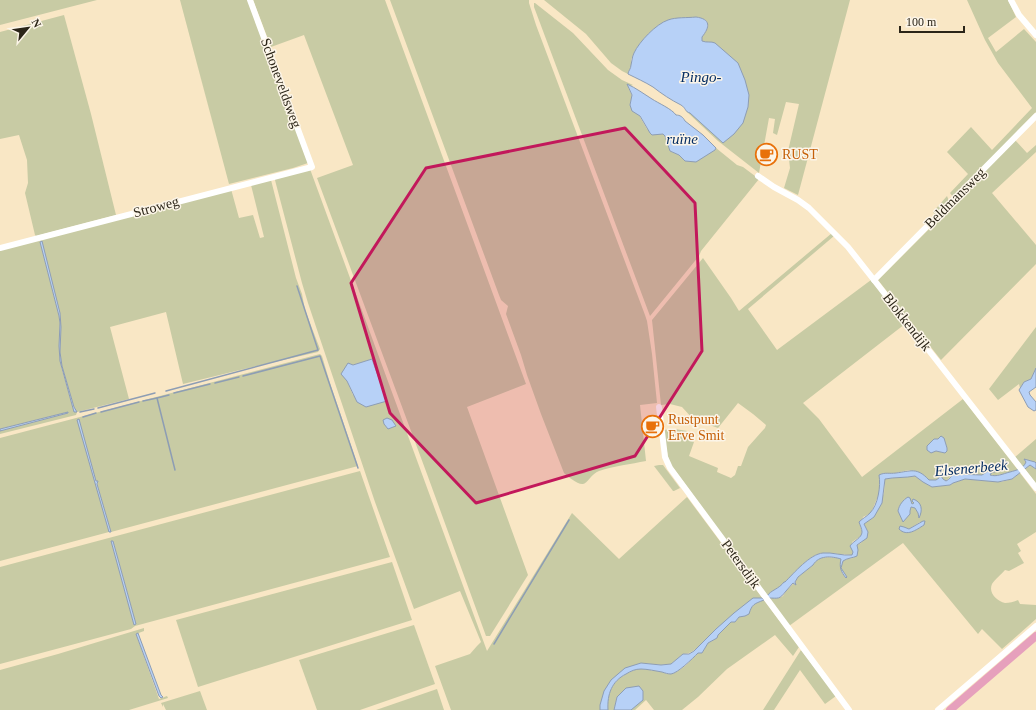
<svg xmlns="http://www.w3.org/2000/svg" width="1036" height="710" viewBox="0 0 1036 710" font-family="Georgia,serif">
  <rect width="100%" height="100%" fill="#f9e7c5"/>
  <!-- green -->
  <g fill="#c8cba4" fill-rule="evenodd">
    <polygon points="0,0 97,0 0,25"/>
    <polygon points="180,0 248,0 308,163 293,168 229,184"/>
    <polygon points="253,0 385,0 526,384 467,407 528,575 490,636 486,636 427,474 317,178 353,165 304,35 271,47"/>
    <path d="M390 0H529V3L536 25 645 315 647 321 652 354 657 403 640 405 646 461C631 464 614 466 599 471 592 473 587 484 583 484 578 485 567 476 564 473L541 414 527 375 521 355 506 314 508 306 501 300 499 295Z"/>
    <path d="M544 0H850L798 195 784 188 790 168 788 151 799 104 786 102 777 135 773 133 775 119 769 118 759 173 718 141 686 111 712 42H705L702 41V37C710 27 711 19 696 17L649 35 637 48 633 55 631 60 632 64 630 69 628 72V74L622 71 611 63 586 34Z"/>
    <polygon points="967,0 1008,0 1016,17 988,38 996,52 1024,29 1036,42 1036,112 953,197 950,193 968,174 947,152 971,127 992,150 1032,108 998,63 985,40"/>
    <polygon points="534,3 535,3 573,33 608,70 622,80 633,85 628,87 632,96 630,105 637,107 640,117 647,129 660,134 663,134 665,136 670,151 679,155 685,161 715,150 716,148 737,165 743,167 759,179 701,251 699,256 650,316 534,7"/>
    <polygon points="64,15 91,114 116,215 36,236 35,235 25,193 28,183 27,160 19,135 0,139 0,32"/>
    <polygon points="1015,140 1027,153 1036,145 1036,152 992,193 1036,245 1036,264 941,360 878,280 962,196 986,169"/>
    <path d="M310 169 487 651 572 513 619 559 687 497 799 647 793 656 775 635 727 669 698 697 682 710H654L646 700 635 710H631L643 699 617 697 614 710H608C607 694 612 681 626 674 631 671 635 669 641 669 648 669 655 671 662 672 665 673 668 674 671 674 681 672 691 660 698 653H702L708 643 717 638 718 635 731 622H735L739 617 745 616 755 603 764 600 762 598C743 611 722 623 706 639 699 645 694 654 683 654L671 664 661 665 641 663 611 680 600 705V710H451L435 666 470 654 477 646 481 642 460 591 414 609 375 502 308 303 302 283 276 184 275 180 276 177ZM372 359 387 401 353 395 347 381 353 365Z"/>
    <path d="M271 180 296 278 302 294 305 310 320 349 318 352 240 370 183 384 166 312 110 327 129 399 77 412 76 415 0 434V431L68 413V412L0 429V249L231 189 239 218 253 215 260 238 264 237 251 185ZM41 241 60 313 61 327 60 352 62 366 74 407 77 412H75L73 408 62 370 59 354 60 323 59 316 40 242Z"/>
    <polygon points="947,196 949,201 935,215 933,212"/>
    <path d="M832 233 834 236 748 309 777 350 871 280 905 324 803 403 819 419 862 477 963 399 1018 470C1008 472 999 477 989 475L992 472 1006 463 1001 462 982 475 955 474 953 472C951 476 949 479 945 481L939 476V478L936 480H929L925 476 909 470 895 473H884L879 476 881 483 878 498V496L871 513 863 517 860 526 862 531 861 536 852 542V548L853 552 852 555C847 555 844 554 839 554 834 553 829 553 824 553 811 552 794 574 785 582H784C779 589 772 590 767 596L669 462 663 430 675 429 687 431 685 438 694 442 689 456 718 468 717 472 731 478 735 475 738 466H741L748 447 765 428 766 425 753 414 738 403 718 428 693 419 682 407 670 404 661 405 652 320 703 258 731 298 739 311ZM934 439H944L947 448 945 453 936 451 927 446Z"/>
    <polygon points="1036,327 1036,368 1031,379 1024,382 1020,388 1019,384 998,400 989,389"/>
    <polygon points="320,354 322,356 330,383 358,466 111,532 97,484 98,483 98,481 96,481 79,420 78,420 109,532 0,561 0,438"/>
    <polygon points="1036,439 1036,463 1034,462 1024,459 1026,462 1026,464 1023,467 1015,457"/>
    <polygon points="659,465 663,465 680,488 674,491 673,491 654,466"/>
    <polygon points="1030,465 1036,469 1036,484 1025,469"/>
    <path d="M360 471 390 557 135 626 131 629 0 664V567ZM111 541H113L136 624 134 625Z"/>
    <path d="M1020 473 1036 494V532L1017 544 1021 551 1018 553 1024 563 1009 571 1005 570C1001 575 995 579 992 584 988 593 997 601 1005 603 1009 603 1014 602 1018 600L1020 604 1036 605V619L1002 649 982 629 978 634 903 543 789 626 769 598H779L783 596 786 591 794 583 795 585V582L798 577 813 565C819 555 831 557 842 559L841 562 842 573 846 578 847 577 841 568 843 561 846 559 853 558 857 545 861 543 868 532 864 524 874 517 884 493 885 479C895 477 905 478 915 476L923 482 932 487 950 485 953 483 965 479 1001 482 1012 479ZM905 499 910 501 912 504 914 503 920 517 918 516V513L915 508 911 507 910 511V514L903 521 898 511 899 507ZM920 522 924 525 912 532 904 527 909 529Z"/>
    <polygon points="392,562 412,620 198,687 176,620"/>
    <polygon points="414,625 435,684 360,710 317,710 299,660"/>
    <polygon points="144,628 144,631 136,634 159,699 167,696 168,698 129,710 0,710 0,670 58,654"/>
    <polygon points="801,650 836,696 825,704 800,670 774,710 763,710"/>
    <polygon points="437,689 444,710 376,710"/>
    <polygon points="200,691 207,710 166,710 163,704 163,707 161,703"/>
  </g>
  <!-- water -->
  <g fill="#b7d1f7" stroke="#8d9db4">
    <path d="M696 17C711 19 710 27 702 37V41C707 43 711 41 715 43L738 63 745 80 749 95 748 107 743 123 734 134 723 143 690 113C685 112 686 108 681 105 671 100 662 94 653 87 645 82 636 78 628 74 628 71 631 69 631 65 632 61 632 57 634 53 639 42 656 24 668 20 676 17 687 18 696 17Z"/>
    <path d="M627 84C636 88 644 94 652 99 658 103 672 109 676 115 680 115 683 117 685 121L703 135 716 148 715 150 696 162 685 161 679 155 670 151 665 136 663 134 652 135 650 133 640 116 632 111 630 105 632 95Z"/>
    <polygon points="42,241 60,313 61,327 60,352 62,366 74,407 77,412 74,412 60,361 59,346 60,323 59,316 40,242"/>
    <polygon points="372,359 387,401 366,407 357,402 347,381 341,374 348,363 353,365"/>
    <polygon points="1036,368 1036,387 1029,392 1030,395 1036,402 1036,410 1034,411 1028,407 1019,390 1024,382 1031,379"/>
    <polygon points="68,412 68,413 0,431 0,429"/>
    <polygon points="387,418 392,420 396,426 388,429 384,424 383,420"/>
    <polygon points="79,419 96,481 98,481 97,484 111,532 109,532 77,420"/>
    <polygon points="941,436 944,438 947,448 947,451 945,453 936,451 931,453 927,450 927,446 934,439 938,439"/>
    <path d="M1024 459 1035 462 1036 463V469L1030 465 1012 479 998 482 965 479 953 483 950 485 932 487 923 482 915 476C905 478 895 477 885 479L882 503 874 517 864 524 868 532 867 538 857 545 858 550 857 556C853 558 847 558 843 561L841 568 847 577 846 578C841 572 839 567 841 559 831 556 819 555 813 565L798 577 795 582 796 585 793 583C791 586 788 588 786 591 779 600 779 598 768 598L767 596C771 590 779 589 784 582H785C794 573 810 554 823 553 832 552 842 556 852 555L853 552 850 546C853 541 862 538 862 532 862 529 860 525 859 522 863 518 866 517 870 513 878 505 881 486 879 475 885 472 889 474 896 473 911 471 917 467 929 480H936L939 478V476H941L943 479 946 481C950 479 952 476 953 472L955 474 982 475 1005 460 1006 463 997 469 995 472H992L990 475C997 477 1002 474 1010 472 1017 470 1023 469 1026 462Z"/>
    <path d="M908 497 910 498 912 504 914 503 912 501 913 499C922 502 923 510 919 518L918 513 915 508 911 507 910 511V514L903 522 898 511C899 505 903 500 908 497Z"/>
    <path d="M923 521H925L924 525C916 530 907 537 899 529L900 526 904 527 909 529Z"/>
    <polygon points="111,541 113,541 136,624 134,625"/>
    <path d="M753 598H762L764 600C754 604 752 604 749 614L745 616 739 617 735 622H731L718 635 717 638 708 643 702 653H698C692 659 678 673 671 674 668 674 665 673 662 672 656 671 647 669 641 669 635 669 631 671 626 674 612 681 607 694 608 710H600V705L604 691 611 680 625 668 641 663 661 665 671 664 683 654H689L694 651 716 629 734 613Z"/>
    <polygon points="138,633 161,695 163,697 161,698 159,696 136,634"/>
    <polygon points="639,686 643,691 643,700 631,710 614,710 617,697 626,688"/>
  </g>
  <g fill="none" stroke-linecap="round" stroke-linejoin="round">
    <!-- stream -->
    <g stroke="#8d9db4" stroke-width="1.5">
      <polyline points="243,376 320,356 358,468"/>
      <polyline points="215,383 239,377"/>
      <polyline points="166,391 318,350 297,286"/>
      <polyline points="174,393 210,384"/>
      <polyline points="157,398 169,395"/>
      <polyline points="143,401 157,398 175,470"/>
      <polyline points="98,408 155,393"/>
      <polyline points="80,412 94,409"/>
      <polyline points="101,412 139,402"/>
      <polyline points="83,417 96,413"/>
      <polyline points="494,644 569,520"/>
    </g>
    <!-- minor -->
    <g stroke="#fff" stroke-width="6">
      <polyline points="1011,0 1019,15 1036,35"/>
      <polyline points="758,176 774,187 798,200 809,208 848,247 874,280 1036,488"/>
      <polyline points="0,248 312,167 250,0"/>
      <polyline points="874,280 1036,116"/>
      <polyline points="659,407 665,457 670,468 849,710"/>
      <polyline points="938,710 1036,626"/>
    </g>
    <!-- major -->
    <polyline stroke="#e6a0bc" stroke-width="8" points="950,710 1036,636"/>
  </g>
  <!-- marked area -->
  <path fill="#c2185b" fill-opacity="0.2" stroke="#c2185b" stroke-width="3" stroke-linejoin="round" d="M625 128 695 203 702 351 635 456 476 503 390 413 351 283 426 168Z"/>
  <!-- icons -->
  <defs>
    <symbol id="cafe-ring" viewBox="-11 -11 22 22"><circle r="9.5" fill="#fcf5e8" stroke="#e8710a" stroke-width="1.5"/><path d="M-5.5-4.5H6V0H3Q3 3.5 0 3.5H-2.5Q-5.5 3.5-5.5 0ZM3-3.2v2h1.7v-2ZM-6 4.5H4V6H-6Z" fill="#e8710a"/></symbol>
  </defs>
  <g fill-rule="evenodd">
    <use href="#cafe-ring" x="754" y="142" width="25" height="25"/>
    <use href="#cafe-ring" x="640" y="414" width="25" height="25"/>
  </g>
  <g text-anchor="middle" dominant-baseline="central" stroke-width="3" stroke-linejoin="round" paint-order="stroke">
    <!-- street labels -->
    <g font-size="14" fill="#2b2518" stroke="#fcf5e8">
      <text transform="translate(281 83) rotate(70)">Schoneveldsweg</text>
      <text transform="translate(955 198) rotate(-45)">Beldmansweg</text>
      <text transform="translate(156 207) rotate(-15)">Stroweg</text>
      <text transform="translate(907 322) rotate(52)">Blokkendijk</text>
      <text transform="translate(741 564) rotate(54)">Petersdijk</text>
    </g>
    <!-- food labels -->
    <g font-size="14" fill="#c56008" stroke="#fcf5e8" text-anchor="start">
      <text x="782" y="154">RUST</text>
      <text x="668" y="419">Rustpunt<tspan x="668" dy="16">Erve Smit</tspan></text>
    </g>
    <!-- water labels -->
    <g font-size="15" font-style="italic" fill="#042d63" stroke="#fcf5e8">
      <text x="701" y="77">Pingo-</text>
      <text x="682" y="139">ruïne</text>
      <text transform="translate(971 468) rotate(-5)">Elsenerbeek</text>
    </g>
  </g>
  <!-- north arrow -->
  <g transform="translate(28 28) rotate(61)" stroke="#fcf5e8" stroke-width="3" paint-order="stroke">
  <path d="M0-3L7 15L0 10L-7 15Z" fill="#2b2518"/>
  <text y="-6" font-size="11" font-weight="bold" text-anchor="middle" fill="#2b2518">N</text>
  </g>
  <!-- scale -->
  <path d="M900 26v6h64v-6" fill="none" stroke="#2b2518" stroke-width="2"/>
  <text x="906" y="26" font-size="12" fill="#2b2518" stroke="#fcf5e8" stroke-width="3" paint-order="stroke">100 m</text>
</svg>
